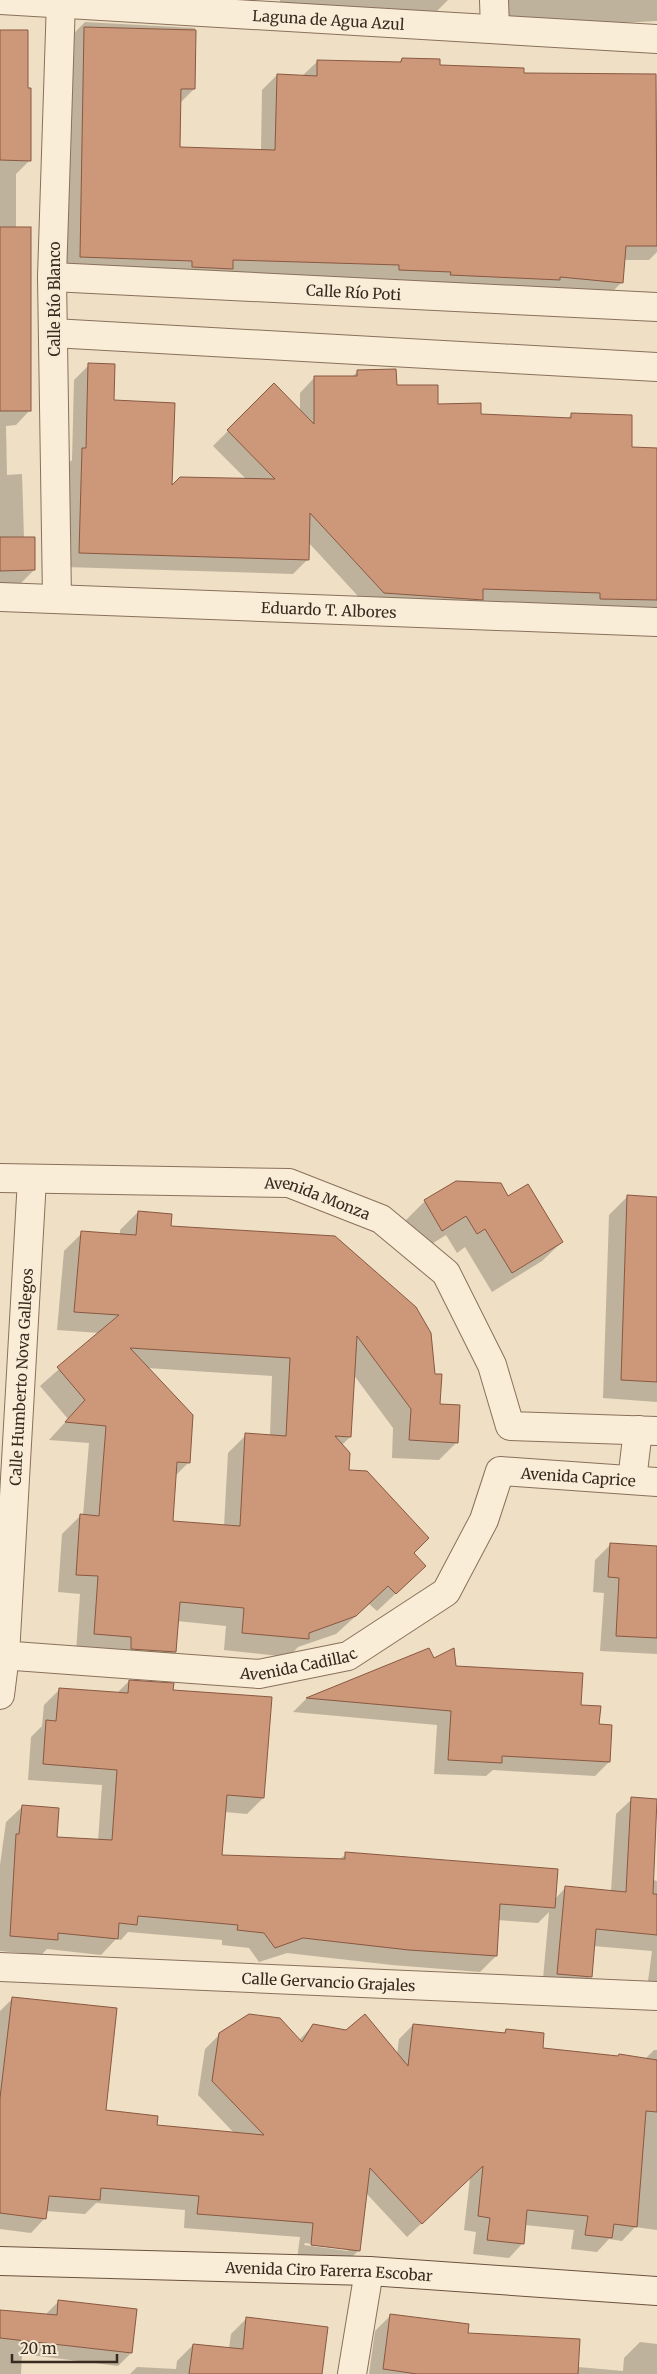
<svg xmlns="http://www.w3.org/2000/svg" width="657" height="2374" viewBox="0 0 657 2374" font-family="Merriweather,serif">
  <rect width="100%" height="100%" fill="#eedfc5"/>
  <!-- shadow -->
  <g fill="#0003" fill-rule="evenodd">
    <polygon points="280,0 448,0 434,14 281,13"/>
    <polygon points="492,0 657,0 657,21 584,25 496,24"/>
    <polygon points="85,22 195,28 194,89 179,104 178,148 261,151 262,90 277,75 302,76 318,61 398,63 402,59 439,67 523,74 657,120 657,252 649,260 624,260 622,282 607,297 65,271 70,37"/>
    <polygon points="0,31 30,160 16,174 16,229 30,410 16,425 6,426 7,475 22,474 24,538 34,570 20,584 0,584"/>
    <polygon points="89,365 171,488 247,480 213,446 274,385 300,411 300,393 314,378 352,377 358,371 437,405 480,416 567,419 571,415 630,448 657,449 657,610 369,608 308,542 308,559 293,574 65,567 68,464 72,460 74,380"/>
    <polygon points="457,1182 508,1197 562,1242 542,1261 492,1292 465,1247 457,1253 446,1235 422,1250 405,1221 425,1201"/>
    <polygon points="628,1196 657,1198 657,1402 603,1398 609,1215"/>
    <path d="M138 1212 170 1227 334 1237 439 1405 457 1442 439 1460 392 1458 393 1428 353 1374 350 1437 342 1445 348 1471 413 1553 406 1584 377 1611 369 1604 336 1634 298 1647 289 1657 224 1650 226 1626 177 1621 175 1652 157 1670 76 1652 80 1594 58 1592 62 1534 80 1516H83L89 1443 49 1440 68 1419 40 1386 100 1333 57 1330 64 1251 82 1233 120 1235V1230ZM147 1368 272 1376 270 1436 246 1435 228 1453 224 1526 171 1522 174 1477 189 1462Z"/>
    <polygon points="610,1545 657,1547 657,1654 600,1651 604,1593 593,1592 595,1560"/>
    <polygon points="428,1650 433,1660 579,1706 598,1725 609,1762 595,1776 493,1770 486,1776 434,1774 437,1725 293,1712 306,1699"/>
    <polygon points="129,1681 172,1691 263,1798 247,1814 225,1812 221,1857 339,1860 346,1854 555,1899 566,1887 611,1891 616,1814 632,1799 657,1800 653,1880 657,1881 657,1991 647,1989 652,1951 593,1946 590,1977 575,1993 542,1990 549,1912 538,1923 498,1920 496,1956 480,1972 392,1965 287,1953 259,1962 249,1948 222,1945 222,1940 128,1932 121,1940 116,1939 101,1955 47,1949 41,1955 0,1951 0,1865 6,1822 22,1807 56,1838 98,1841 102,1785 28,1780 31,1737 42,1726 44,1705 60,1689 117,1693"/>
    <path d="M13 1998 105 2111 155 2126 235 2134 198 2095 205 2049 220 2034 299 2040 313 2026 397 2055 399 2039 413 2025 503 2034 506 2030 541 2049 644 2060 654 2050H657V2230L635 2227 622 2241 609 2239 597 2252 571 2249 574 2230 525 2225 523 2243 509 2258 473 2254 476 2232 464 2230 470 2178 407 2237 366 2193 359 2250 344 2265 297 2259 300 2237 184 2228 185 2210 96 2203 85 2214 46 2211 45 2218 31 2233 0 2229V2011ZM305 2243 348 2248V2251L304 2245Z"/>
    <polygon points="59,2301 131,2353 118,2366 22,2354 21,2374 0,2374 0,2311 46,2314"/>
    <polygon points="391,2315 578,2367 623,2371 624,2358 640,2342 657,2344 657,2374 369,2374 375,2331"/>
    <polygon points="247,2318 321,2374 130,2374 137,2367 176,2369 177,2361 193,2345 229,2348 231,2334"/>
  </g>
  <!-- building -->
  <g fill="#cd977a" stroke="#895840" fill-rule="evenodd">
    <polygon points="84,27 196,30 195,89 181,89 180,147 275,150 277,74 317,76 317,60 401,62 402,58 440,59 440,65 524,68 524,73 656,74 657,246 626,246 623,283 560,277 560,280 450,275 451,272 399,270 399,265 233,260 233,269 192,267 192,261 80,257"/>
    <polygon points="0,30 28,30 28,88 31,88 31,161 0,160"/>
    <rect x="0" y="227" width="31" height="184"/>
    <polygon points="88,363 115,364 114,400 175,403 172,485 180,477 275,479 227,430 274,383 314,424 314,376 357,376 357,370 396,369 397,385 438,385 438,404 481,403 481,414 571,418 571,413 632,415 632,447 657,448 657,600 600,599 600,593 483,589 483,600 384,593 310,513 309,560 79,553 82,448 86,448"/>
    <polygon points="0,537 35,537 35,570 0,571"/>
    <polygon points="456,1181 501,1183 508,1196 528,1184 563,1242 512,1273 485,1229 477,1234 466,1216 442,1231 424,1200"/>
    <polygon points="627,1195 657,1197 657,1382 621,1380"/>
    <path d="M138 1211 172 1214 171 1226 335 1236 416 1307 431 1333 435 1374H442L440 1404 460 1405 458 1443 409 1440 411 1409 357 1336 351 1437 335 1436 350 1453 349 1470 367 1471 429 1538 414 1553 426 1566 396 1594 388 1586 356 1616 309 1633V1639L242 1633 244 1608 180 1602 176 1652 131 1649V1637L94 1634 98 1576 76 1575 80 1514 99 1516 106 1426 65 1422 85 1400 57 1367 119 1315 74 1312 81 1231 136 1235ZM130 1348 290 1358 286 1436 245 1433 240 1526 173 1521 177 1462 190 1463 193 1415Z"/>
    <polygon points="610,1543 657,1546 657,1638 616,1636 619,1578 608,1577"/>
    <polygon points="429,1648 434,1658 454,1648 456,1666 583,1673 581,1705 601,1706 599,1724 612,1725 610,1762 502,1756 502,1763 448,1760 451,1711 306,1698"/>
    <polygon points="129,1680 174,1683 173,1690 272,1697 264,1798 227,1795 222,1855 345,1859 345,1852 558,1869 555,1908 500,1904 497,1956 409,1950 303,1938 275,1948 264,1933 237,1930 238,1925 138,1916 137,1925 119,1923 118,1939 58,1933 58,1940 10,1936 16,1834 19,1834 22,1805 59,1808 57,1837 112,1840 117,1770 43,1764 46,1720 56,1721 59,1688 128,1693"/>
    <polygon points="631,1797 657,1799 653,1894 657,1894 657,1935 596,1929 592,1977 557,1974 565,1886 626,1892"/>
    <polygon points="12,1997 117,2008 106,2110 158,2116 157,2125 264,2135 212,2081 219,2033 249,2014 280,2018 302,2042 313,2024 346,2030 365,2014 408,2066 413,2024 505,2033 506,2029 544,2033 543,2048 618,2056 619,2054 657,2060 657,2112 646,2111 637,2227 614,2224 612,2238 585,2235 588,2216 527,2210 524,2244 487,2240 490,2218 478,2216 483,2166 422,2224 370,2168 360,2251 311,2245 313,2223 197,2214 199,2196 101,2188 100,2200 49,2196 46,2219 0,2213 0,2098"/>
    <polygon points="58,2300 137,2309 132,2353 0,2338 0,2310 57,2315"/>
    <polygon points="390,2314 469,2324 468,2333 580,2339 578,2374 417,2374 383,2369"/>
    <polygon points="246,2317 328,2327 322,2374 189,2374 193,2344 243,2349"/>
  </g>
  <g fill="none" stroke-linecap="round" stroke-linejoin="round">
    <defs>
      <g id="street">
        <path id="s1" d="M0 0 657 39"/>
        <polyline points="494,0 495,29"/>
        <path id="s2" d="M52 277 657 307"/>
        <polyline points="53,333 657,367"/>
        <path id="s3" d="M0 597 657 622"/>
        <polyline points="57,598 52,277 61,0"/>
        <path id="s4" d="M0 1178 289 1183 381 1219 446 1273 492 1365 510 1426 657 1431"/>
        <polyline points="632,1480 638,1430"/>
        <path id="s5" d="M0 1655 259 1674 348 1656 446 1592 484 1520 500 1471 657 1482"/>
        <path id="s6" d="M0 1695 5 1655 32 1179"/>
        <path id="s7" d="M0 1967 657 1996"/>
        <polyline points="352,2374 369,2271"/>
      </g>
      <g id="secondary">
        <path id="s8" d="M0 2261 369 2271 657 2291"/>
      </g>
    </defs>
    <!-- street casing -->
    <use href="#street" stroke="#89705b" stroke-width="30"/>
    <!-- secondary casing -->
    <use href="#secondary" stroke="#6b513e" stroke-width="30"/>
    <!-- street -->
    <use href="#street" stroke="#f9edd8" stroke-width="28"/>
    <!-- secondary -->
    <use href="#secondary" stroke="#f9edd8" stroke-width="28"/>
  </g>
  <g text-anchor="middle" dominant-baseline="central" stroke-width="4" stroke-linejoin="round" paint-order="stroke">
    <!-- street labels -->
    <g font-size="15" fill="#392a1f" stroke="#f6ead4">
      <text stroke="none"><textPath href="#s1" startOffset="329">Laguna de Agua Azul</textPath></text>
      <text stroke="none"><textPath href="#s2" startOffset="302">Calle Río Poti</textPath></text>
      <text transform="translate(54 299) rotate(-90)">Calle Río Blanco</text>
      <text stroke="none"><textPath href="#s3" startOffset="329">Eduardo T. Albores</textPath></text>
      <text stroke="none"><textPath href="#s4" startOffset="320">Avenida Monza</textPath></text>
      <text stroke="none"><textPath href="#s6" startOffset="319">Calle Humberto Nova Gallegos</textPath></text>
      <text stroke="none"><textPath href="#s5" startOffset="679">Avenida Caprice</textPath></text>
      <text stroke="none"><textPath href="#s5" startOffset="300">Avenida Cadillac</textPath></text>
      <text stroke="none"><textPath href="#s7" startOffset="329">Calle Gervancio Grajales</textPath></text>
      <text stroke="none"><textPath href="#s8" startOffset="329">Avenida Ciro Farerra Escobar</textPath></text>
    </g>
  </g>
  <!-- scale -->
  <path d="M12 2354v8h105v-8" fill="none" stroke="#392a1f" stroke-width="2.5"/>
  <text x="20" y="2354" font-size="15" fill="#392a1f" stroke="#f6ead4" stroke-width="4" paint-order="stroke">20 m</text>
</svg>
